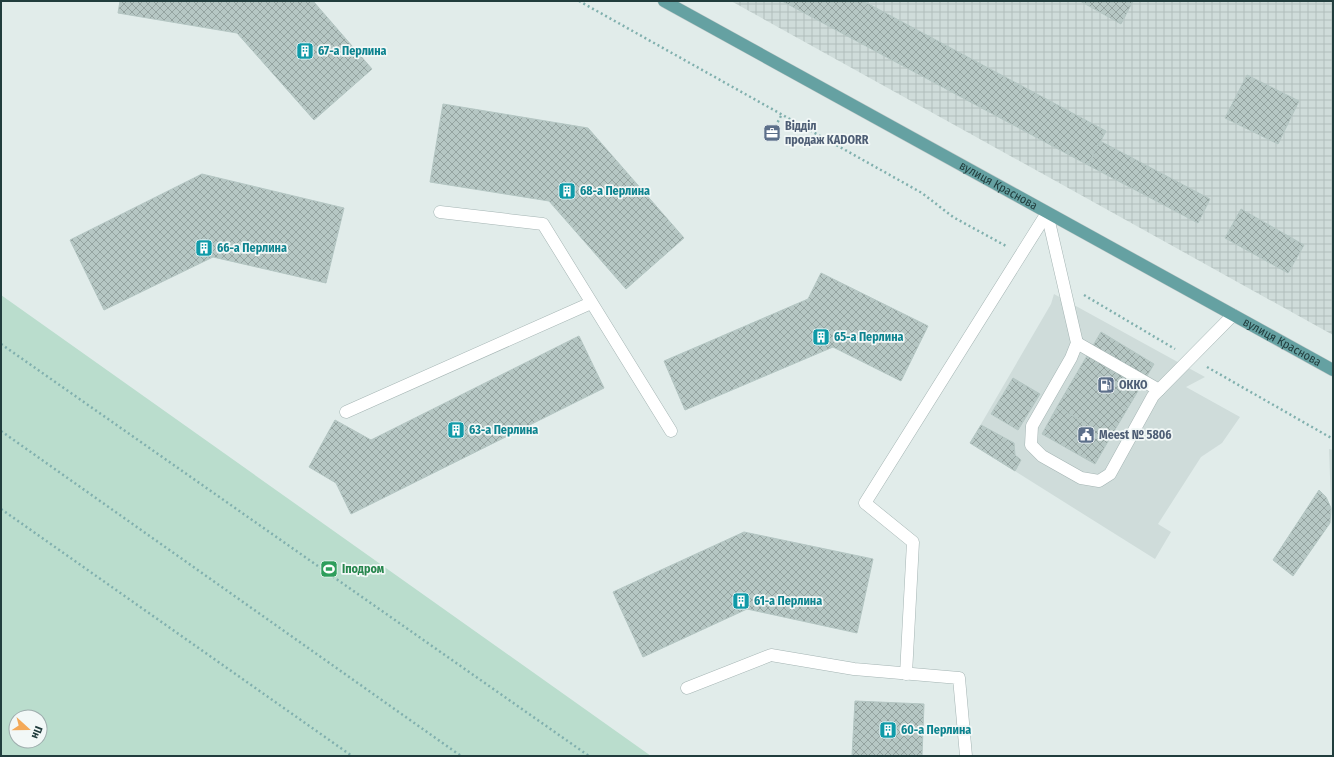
<svg xmlns="http://www.w3.org/2000/svg" width="1334" height="757" viewBox="0 0 1334 757" font-family="'Fira Sans Condensed',sans-serif">
  <defs>
    <pattern id="industrial-grid" width="8" height="8" patternUnits="userSpaceOnUse"><rect width="8" height="8" fill="#cfdcda"/><path d="M0 4h8M4 0v8" fill="none" stroke="#b1bebc"/></pattern>
    <pattern id="building-cross-hatch" width="8" height="8" patternUnits="userSpaceOnUse"><rect width="8" height="8" fill="#b6c7c4"/><path d="M0 0l8 8M0 8l8-8" fill="none" stroke="#94a3a0"/></pattern>
  </defs>
  <rect width="100%" height="100%" fill="#e1ecea"/>
  <!-- built -->
  <g fill="#cfdcda">
    <polygon points="1054,294 1205,377 1186,387 1240,417 1222,443 1201,457 1158,524 1171,532 1155,559 970,443 1051,304"/>
    <polygon points="1329,449 1333,450 1333,532 1332,532"/>
  </g>
  <!-- industrial -->
  <polygon fill="url(#industrial-grid)" points="731,1 1333,1 1333,335"/>
  <!-- green -->
  <path fill="#baddcd" fill-rule="evenodd" d="M1 295 651 756H1ZM16 717H40V741H16Z"/>
  <!-- building -->
  <g fill="url(#building-cross-hatch)" stroke="#b4c6c3">
    <polygon points="120,1 313,1 372,69 314,120 237,33 118,13"/>
    <polygon points="782,1 863,1 1106,131 1088,165"/>
    <polygon points="1080,1 1133,1 1121,24"/>
    <polygon points="1247,75 1299,101 1278,144 1225,118"/>
    <polygon points="443,104 588,128 684,238 626,289 549,201 430,182"/>
    <polygon points="766,127 780,134 777,139 764,132"/>
    <polygon points="1100,141 1210,199 1198,223 1088,165"/>
    <polygon points="202,174 344,208 326,283 213,257 104,310 70,240"/>
    <polygon points="1241,209 1304,245 1288,273 1225,238"/>
    <polygon points="821,273 928,326 901,381 833,347 685,410 664,361 808,299"/>
    <polygon points="1101,332 1154,364 1110,438 1057,407"/>
    <polygon points="579,336 604,388 351,514 336,483 309,467 335,420 371,440"/>
    <polygon points="1013,378 1040,394 1018,430 991,414"/>
    <polygon points="1057,407 1110,438 1095,464 1042,434"/>
    <polygon points="981,425 1014,443 1015,455 1021,460 1015,471 970,443"/>
    <polygon points="1319,490 1326,497 1331,508 1330,523 1293,576 1273,560"/>
    <polygon points="744,532 873,559 857,633 747,609 643,657 613,592"/>
    <polygon points="855,701 924,704 922,756 852,756"/>
  </g>
  <g fill="none" stroke-linecap="round" stroke-linejoin="round">
    <defs>
      <g id="minor">
        <polyline points="440,212 543,224 671,431"/>
        <polyline points="1047,213 1077,343 1071,358 1032,426 1031,445 1042,456 1081,478 1099,481 1110,474 1153,396 1233,315"/>
        <polyline points="1077,343 1159,390"/>
        <polyline points="346,412 591,303"/>
        <polyline points="906,674 913,542 865,503 1047,213"/>
        <polyline points="687,688 771,655 854,669 959,678 966,756"/>
      </g>
      <g id="major">
        <path id="s1" d="M664 1 1333 370"/>
      </g>
    </defs>
    <!-- minor casing -->
    <use href="#minor" stroke="#a4b4b3" stroke-width="13"/>
    <!-- major casing -->
    <use href="#major" stroke="#c1c9c9" stroke-width="13"/>
    <!-- path -->
    <g stroke="#81b0ae" stroke-width="2.5" stroke-dasharray="2 3" stroke-linecap="butt">
      <polyline points="579,1 922,193 953,217 1006,246"/>
      <polyline points="773,131 782,114"/>
      <polyline points="1084,295 1175,349"/>
      <polyline points="1,344 589,756"/>
      <polyline points="1207,367 1333,439"/>
      <polyline points="1,431 461,756"/>
      <polyline points="1,509 352,756"/>
    </g>
    <!-- minor -->
    <use href="#minor" stroke="#fff" stroke-width="12"/>
    <!-- major -->
    <use href="#major" stroke="#65a1a2" stroke-width="12"/>
  </g>
  <!-- icons -->
  <defs>
    <symbol id="building-square" viewBox="-11 -11 22 22"><rect x="-9" y="-9" width="18" height="18" rx="4" fill="#0f9aa8" stroke="#f2f8f7"/><path d="M-4-6H4V6H1V3H-1V6H-4ZM-2.5-4.3h1.7v1.8h-1.7ZM.8-4.3h1.7v1.8H.8ZM-2.5-1h1.7V.8h-1.7ZM.8-1h1.7V.8H.8Z" fill="#fff"/></symbol>
    <symbol id="office-square" viewBox="-11 -11 22 22"><rect x="-9" y="-9" width="18" height="18" rx="4" fill="#5c6f8a" stroke="#f2f8f7"/><path d="M-6-3h4V-5.5h4V-3h4V5H-6ZM-1-4.5V-3h2v-1.5ZM-6 0V1H6V0Z" fill="#fff"/></symbol>
    <symbol id="fuel-square" viewBox="-11 -11 22 22"><rect x="-9" y="-9" width="18" height="18" rx="4" fill="#5c6f8a" stroke="#f2f8f7"/><path d="M-5.5-6h7V0h2V4h1.3V-2.5L3-4.5l.8-.8L6-3V5H2.5V1h-1V6h-7ZM-4.2-4.7v3.2H.2V-4.7Z" fill="#fff"/></symbol>
    <symbol id="civic-square" viewBox="-11 -11 22 22"><rect x="-9" y="-9" width="18" height="18" rx="4" fill="#5c6f8a" stroke="#f2f8f7"/><path d="M-.6-6.5H3V-4.5H.6V-3L4-1V1h2V6H-6V1h2V-1L-.6-3ZM-1.2 2.5V6h2.4V2.5Z" fill="#fff"/></symbol>
    <symbol id="stadium-square" viewBox="-11 -11 22 22"><rect x="-9" y="-9" width="18" height="18" rx="4" fill="#2e9e5b" stroke="#f2f8f7"/><path d="M0-5a6.5 5 0 1 0 0 10a6.5 5 0 1 0 0-10ZM-3.5-1.8h7v3.6h-7Z" fill="#fff"/></symbol>
  </defs>
  <g fill-rule="evenodd">
    <use href="#building-square" x="295" y="41" width="20" height="20"/>
    <use href="#office-square" x="762" y="123" width="20" height="20"/>
    <use href="#building-square" x="557" y="181" width="20" height="20"/>
    <use href="#building-square" x="194" y="238" width="20" height="20"/>
    <use href="#building-square" x="811" y="327" width="20" height="20"/>
    <use href="#fuel-square" x="1096" y="375" width="20" height="20"/>
    <use href="#building-square" x="446" y="420" width="20" height="20"/>
    <use href="#civic-square" x="1076" y="425" width="20" height="20"/>
    <use href="#stadium-square" x="319" y="559" width="20" height="20"/>
    <use href="#building-square" x="731" y="591" width="20" height="20"/>
    <use href="#building-square" x="878" y="720" width="20" height="20"/>
  </g>
  <g text-anchor="middle" dominant-baseline="central" stroke-width="3.5" stroke-linejoin="round" paint-order="stroke">
    <!-- culture labels -->
    <g font-size="12" font-weight="bold" fill="#0d838f" stroke="#f2f8f7" text-anchor="start">
      <text x="318" y="51">67-а Перлина</text>
      <text x="580" y="191">68-а Перлина</text>
      <text x="217" y="248">66-а Перлина</text>
      <text x="834" y="337">65-а Перлина</text>
      <text x="469" y="430">63-а Перлина</text>
      <text x="754" y="601">61-а Перлина</text>
      <text x="901" y="730">60-а Перлина</text>
    </g>
    <!-- service labels -->
    <g font-size="12" font-weight="bold" fill="#4e5e75" stroke="#f2f8f7" text-anchor="start">
      <text x="785" y="126">Відділ<tspan x="785" dy="14">продаж KADORR</tspan></text>
      <text x="1119" y="385">ОККО</text>
      <text x="1099" y="435">Meest № 5806</text>
    </g>
    <!-- street labels -->
    <g font-size="12" fill="#213d3d" stroke="#f2f8f7">
      <text stroke="none"><textPath href="#s1" startOffset="382">вулиця Краснова</textPath></text>
      <text stroke="none"><textPath href="#s1" startOffset="706">вулиця Краснова</textPath></text>
    </g>
    <!-- leisure labels -->
    <g font-size="12" font-weight="bold" fill="#27864d" stroke="#f2f8f7" text-anchor="start">
      <text x="342" y="569">Іподром</text>
    </g>
  </g>
  <!-- border -->
  <rect width="1334" height="757" fill="none" stroke="#213d3d" stroke-width="4"/>
  <!-- north arrow -->
  <g transform="translate(28 729) rotate(111)"><circle r="19" fill="#f2f8f7" stroke="#9eadad"/>
  <path d="M0-3L7 15L0 10L-7 15Z" fill="#f4a958"/>
  <text y="-6" font-size="11" font-weight="bold" text-anchor="middle" fill="#213d3d">Пн</text>
  </g>
</svg>
